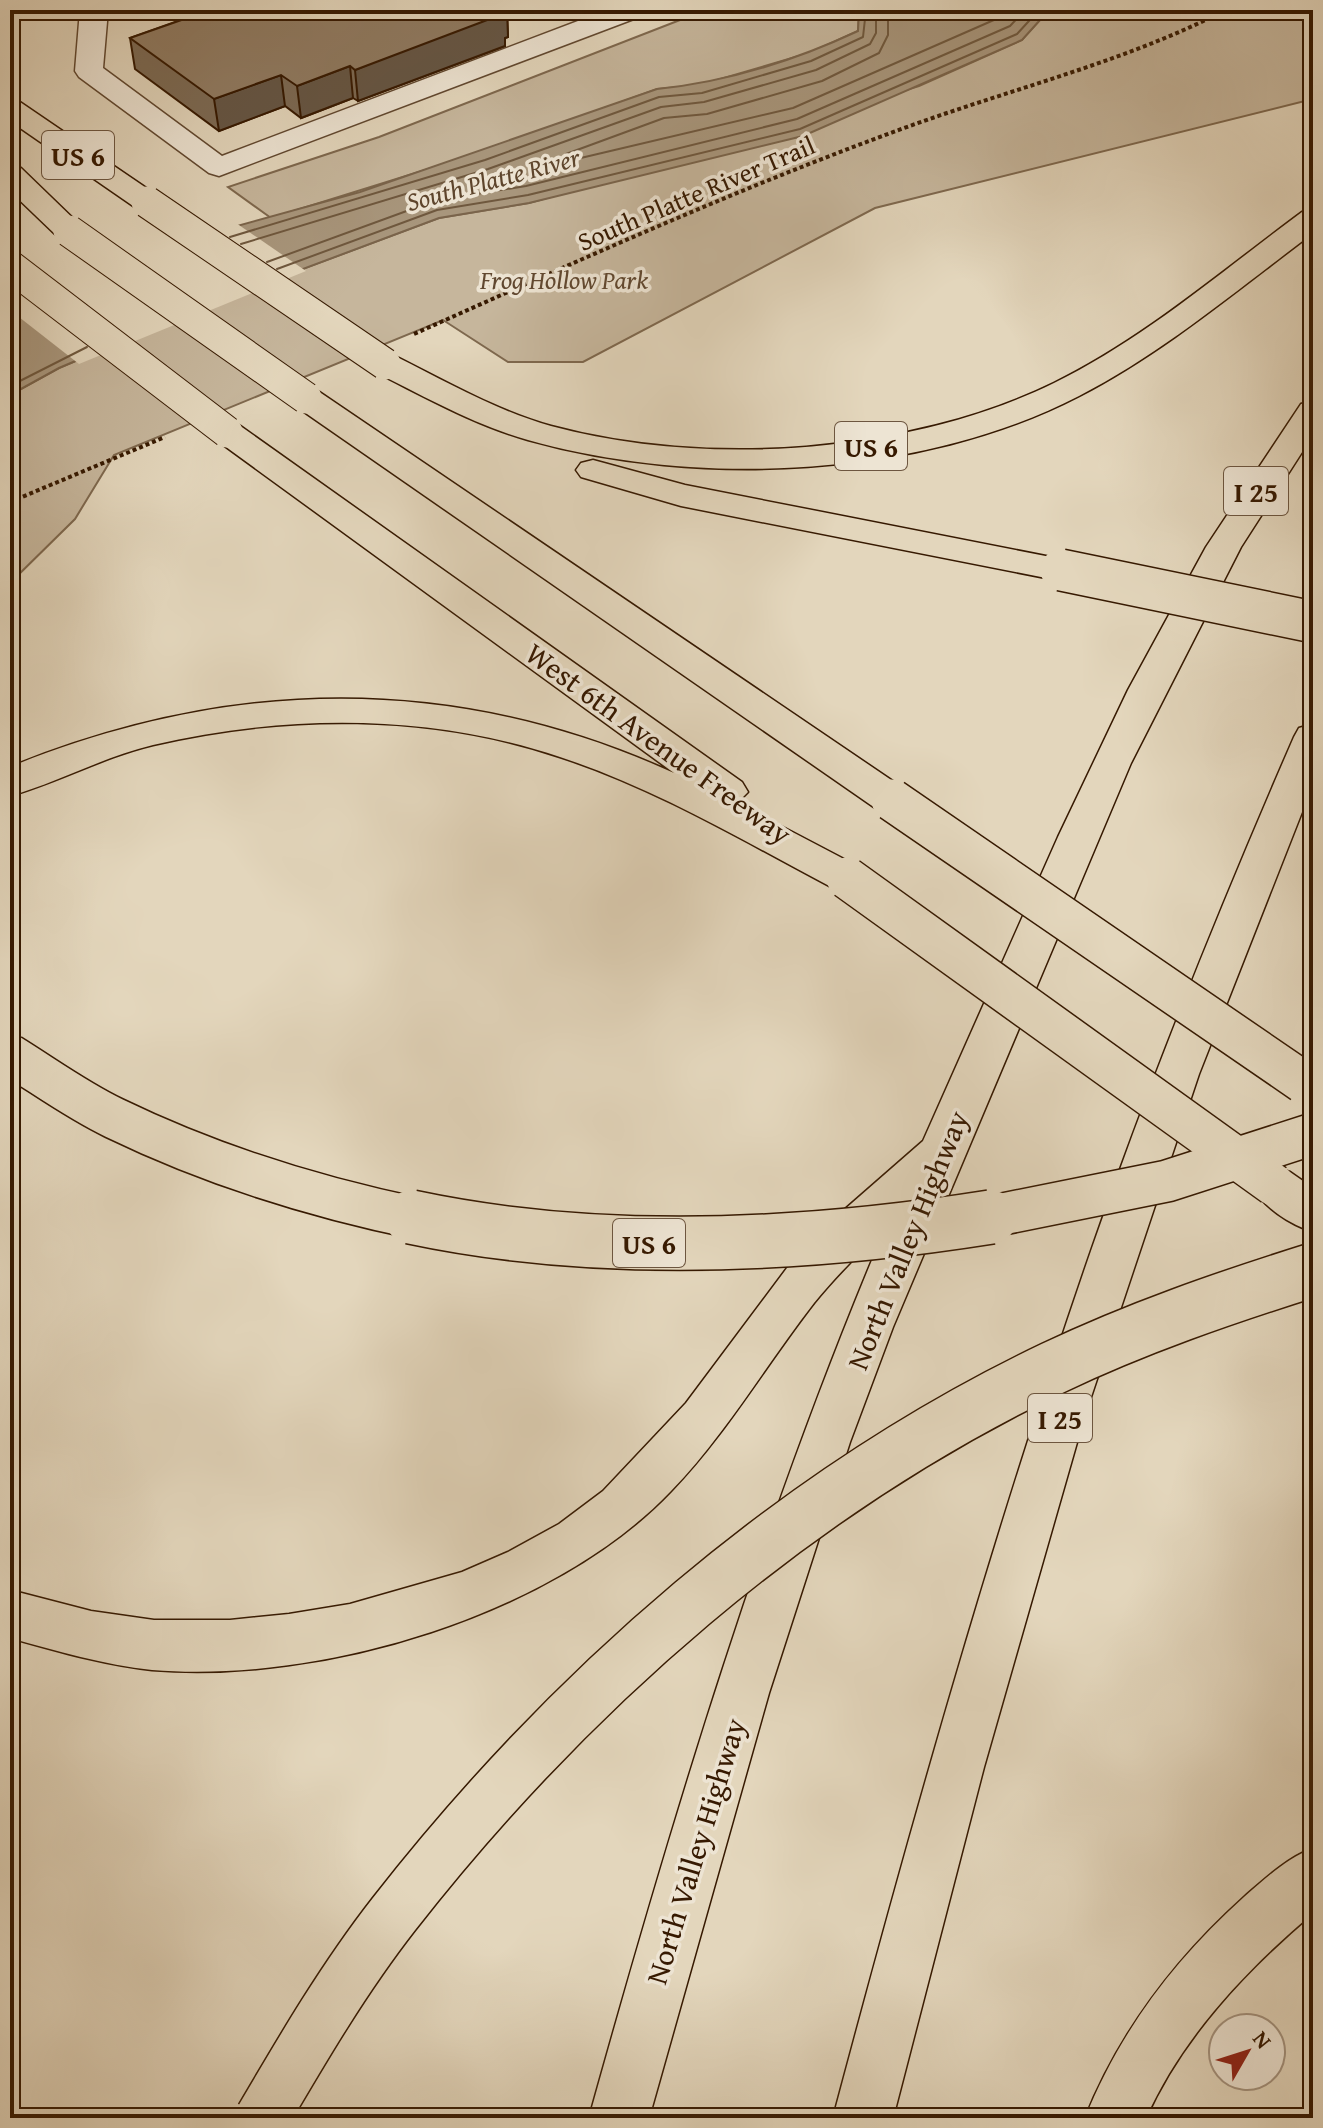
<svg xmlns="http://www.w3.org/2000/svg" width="1323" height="2128" viewBox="0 0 1323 2128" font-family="'Gentium Book Plus',serif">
  <rect width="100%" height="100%" fill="#e3d6bc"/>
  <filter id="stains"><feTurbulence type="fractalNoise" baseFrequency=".0025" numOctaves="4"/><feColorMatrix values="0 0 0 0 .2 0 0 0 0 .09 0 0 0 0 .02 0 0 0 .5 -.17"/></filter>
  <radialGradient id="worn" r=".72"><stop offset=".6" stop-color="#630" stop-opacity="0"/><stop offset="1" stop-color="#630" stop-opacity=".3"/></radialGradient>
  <!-- green -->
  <g fill="#c6b69c" stroke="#7e684e" stroke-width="2">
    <polygon points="663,10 863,10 859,12 858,31 809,53 700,85 657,89 483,152 271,218 228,187 379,137 680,20"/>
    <polygon points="1049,10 1313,10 1313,99 875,208 583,362 508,362 443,320 114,455 75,519 10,583 10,395 59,368 212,303 439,218 529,203 609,181 919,86 1022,40"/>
  </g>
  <!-- water -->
  <path fill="#a8967c" stroke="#7a644b" stroke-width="2" d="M863 10H1049L1022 40 803 136 529 203 439 218 212 303 59 368 10 395V304L125 257 360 192 657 89C726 82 796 60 858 31L859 12Z"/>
  <!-- pier -->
  <polygon fill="#e3d6bc" points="236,223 306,271 79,364 10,310 10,300 124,254"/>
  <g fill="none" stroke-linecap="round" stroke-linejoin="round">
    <!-- shore -->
    <g stroke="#6f583e" stroke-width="2">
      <polyline points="888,10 888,35 879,53 822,81 707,114 664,118 566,154 564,159 568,161 793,108 1003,16 1009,10"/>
      <polyline points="230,237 485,160 659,97 702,93 811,61 863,37 866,10"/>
      <polyline points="241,244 488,169 661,107 704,102 816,70 870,44 876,33 876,10"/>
      <polyline points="267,262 434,201 526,186 797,119 1010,26 1025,10"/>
      <polyline points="277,269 437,210 528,195 800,129 1017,34 1039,10"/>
      <polyline points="10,386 87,347"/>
    </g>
    <defs>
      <polygon id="minor" points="80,10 108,10 103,68 222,156 607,10 643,11 639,17 219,176 209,173 79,77 75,71"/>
      <g id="highway">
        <polygon points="10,99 20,102 158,196 162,202 158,208 136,208 10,121"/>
        <polygon points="10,165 21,168 80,225 84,231 80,237 58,237 10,191"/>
        <path d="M1313 209V233C1237 290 1164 352 1079 396 921 478 698 488 528 440 474 425 424 396 373 371L369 364 373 357 385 354 397 357C447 382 497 411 551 426 706 468 909 454 1054 383 1144 339 1222 271 1302 212Z"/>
        <polygon points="306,388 318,391 906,790 912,800 906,810 892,814 878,810 294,405 289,398 294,391"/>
        <path d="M1313 401V435L1241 547 1131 763 893 1327 850 1442 769 1693 649 2118H589C673 1817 763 1517 885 1229 860 1252 836 1276 814 1303 765 1366 726 1434 671 1491 553 1615 321 1684 152 1670 104 1665 57 1651 10 1638V1590L91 1611 154 1620H230L289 1614 350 1604 462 1572 508 1552 559 1524 603 1491 686 1403 790 1264 836 1217 923 1141 1058 837 1128 690 1206 547 1301 404Z"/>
        <path d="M227 422 239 425 742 782 748 792 737 803 861 868 868 878 861 888 847 893 833 888C744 841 655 788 560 757 429 713 286 714 153 745 103 757 59 782 10 796V767C232 677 454 673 674 773L215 439 210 432 215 425Z"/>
        <polygon points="593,460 685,485 1061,559 1074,562 1079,570 1074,578 1061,581 681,506 581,477 576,470 581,463"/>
        <path d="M1313 724V784L1199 1074 1084 1418 984 1767 893 2118H833C911 1825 993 1534 1092 1248 1152 1075 1221 905 1294 737L1299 728Z"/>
        <path d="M1274 1167 1290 1172 1313 1188V1232C1289 1224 1263 1207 1251 1185L1258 1172Z"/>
        <path d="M1313 1848V1913C1246 1970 1182 2037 1146 2118H1085C1120 2031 1174 1960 1244 1897 1266 1878 1286 1859 1313 1848Z"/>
      </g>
    </defs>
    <!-- minor casing -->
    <use href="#minor" stroke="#614830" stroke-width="3"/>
    <!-- highway casing -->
    <use href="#highway" stroke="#361901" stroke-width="3"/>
    <!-- path -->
    <g stroke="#361901" stroke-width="4" stroke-dasharray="4 3" stroke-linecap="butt">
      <path d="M414 334C573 263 732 191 896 131 1006 90 1120 64 1226 10"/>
      <polyline points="10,502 165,437"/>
    </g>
    <!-- minor -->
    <use href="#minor" fill="#ede4d3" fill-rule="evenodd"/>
    <!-- highway -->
    <use href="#highway" fill="#e3d6bc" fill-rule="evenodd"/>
    <defs>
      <g id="highway-bridge-far2">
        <polyline points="147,202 385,364"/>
        <polyline points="69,231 306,398"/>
        <polyline points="10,266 227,432"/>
      </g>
      <g id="highway-bridge-far1">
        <polyline points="1061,570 1313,622"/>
        <polyline points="892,800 1303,1082"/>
        <polyline points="847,878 1274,1185"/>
        <path d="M10 1055C44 1076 78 1101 114 1118 213 1166 313 1197 420 1219"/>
        <polyline points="978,1219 1167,1181 1313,1134"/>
      </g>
      <g id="highway-bridge">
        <path d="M411 1217C599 1257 801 1247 991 1217"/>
        <path d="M262 2118C303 2048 344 1978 394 1914 569 1690 795 1491 1053 1368 1137 1328 1224 1298 1313 1270"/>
      </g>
    </defs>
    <!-- highway-bridge-far2 casing -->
    <use href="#highway-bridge-far2" stroke="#361901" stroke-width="33" stroke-linecap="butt"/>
    <!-- highway-bridge-far1 casing -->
    <use href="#highway-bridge-far1" stroke="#361901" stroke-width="44" stroke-linecap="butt"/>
    <!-- highway-bridge casing -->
    <use href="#highway-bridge" stroke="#361901" stroke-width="56" stroke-linecap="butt"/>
    <!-- highway-bridge-far2 -->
    <use href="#highway-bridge-far2" stroke="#e3d6bc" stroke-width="31"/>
    <!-- highway-bridge-far1 -->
    <use href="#highway-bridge-far1" stroke="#e3d6bc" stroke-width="41"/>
    <!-- highway-bridge -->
    <use href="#highway-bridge" stroke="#e3d6bc" stroke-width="53"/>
  </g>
  <!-- wall -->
  <polygon fill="#7c6a54" stroke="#361901" stroke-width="2" points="176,10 507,10 508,37 505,38 505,46 358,101 353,98 301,118 285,106 219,131 135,69 130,38 178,21"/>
  <!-- shaded-wall -->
  <g fill="#655645" stroke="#361901" stroke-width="2">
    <polygon points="496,10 507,10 508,37 505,38 505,46 358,101 355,70"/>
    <polygon points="350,66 353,98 301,118 297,86"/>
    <polygon points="281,75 285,106 219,131 214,99"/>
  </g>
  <!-- building -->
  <polygon fill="#907b62" stroke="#361901" stroke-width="2" points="194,10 496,10 503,14 355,70 350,66 297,86 281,75 214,99 130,38 199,14"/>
  <g text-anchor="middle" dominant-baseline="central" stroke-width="7" stroke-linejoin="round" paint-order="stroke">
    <!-- far-water labels -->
    <g font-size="26" font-style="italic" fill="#5e452c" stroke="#ede4d3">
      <text transform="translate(493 179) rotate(-15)">South Platte River</text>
    </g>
    <!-- far-street labels -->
    <g font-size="26" fill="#361901" stroke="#ede4d3">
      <text transform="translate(696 193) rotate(-23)">South Platte River Trail</text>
    </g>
    <!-- far-park labels -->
    <g font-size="26" font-style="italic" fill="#614830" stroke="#ede4d3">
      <text x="564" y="279">Frog Hollow Park</text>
    </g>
    <!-- shield labels -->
    <g fill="#ede4d3" stroke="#6d5640" stroke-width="2">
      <rect x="42" y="131" width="72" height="48" rx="6"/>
      <rect x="835" y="422" width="72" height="48" rx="6"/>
      <rect x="1224" y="467" width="64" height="48" rx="6"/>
      <rect x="613" y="1219" width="72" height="48" rx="6"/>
      <rect x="1028" y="1394" width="64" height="48" rx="6"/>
    </g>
    <g font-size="28" font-weight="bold" fill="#361901">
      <text x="78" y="155">US 6</text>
      <text x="871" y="446">US 6</text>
      <text x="1256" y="491">I 25</text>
      <text x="649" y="1243">US 6</text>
      <text x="1060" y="1418">I 25</text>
    </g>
    <!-- street labels -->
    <g font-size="30" fill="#361901" stroke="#ede4d3">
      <text transform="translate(659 743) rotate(36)">West 6th Avenue Freeway</text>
      <text transform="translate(907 1240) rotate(-68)">North Valley Highway</text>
      <text transform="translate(695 1851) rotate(-73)">North Valley Highway</text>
    </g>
  </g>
  <!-- margin -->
  <rect width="1323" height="2128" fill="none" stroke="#e3d6bc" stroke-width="40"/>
  <rect x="12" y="12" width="1299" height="2104" fill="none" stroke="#361901" stroke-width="4"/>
  <rect x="20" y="20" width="1283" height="2088" fill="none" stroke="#361901" stroke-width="2"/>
  <!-- north arrow -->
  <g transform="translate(1247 2052) rotate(51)"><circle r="38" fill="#ede4d3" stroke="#a4937f" stroke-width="2"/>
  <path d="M0-6L14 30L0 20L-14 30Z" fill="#8f2418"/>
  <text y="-12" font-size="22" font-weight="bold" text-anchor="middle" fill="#361901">N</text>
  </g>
  <rect width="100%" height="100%" filter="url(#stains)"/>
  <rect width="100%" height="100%" fill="url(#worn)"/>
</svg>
